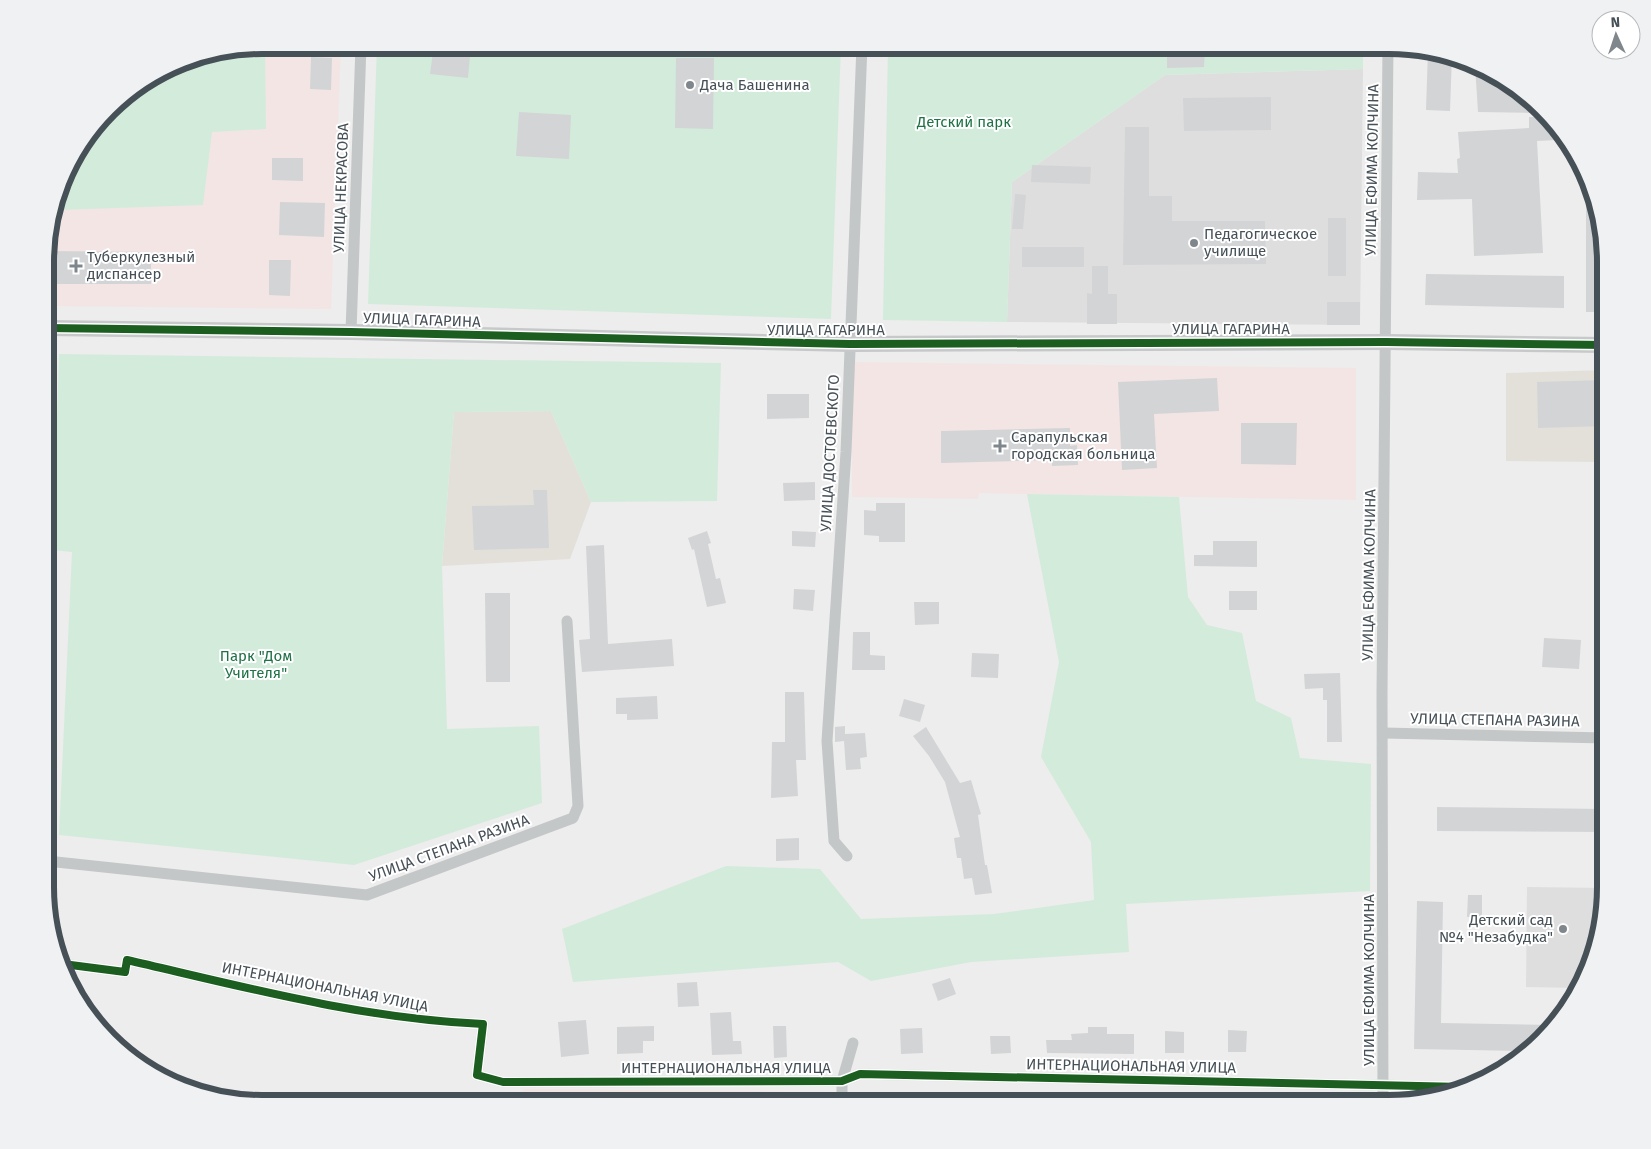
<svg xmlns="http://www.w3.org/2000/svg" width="1651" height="1149" viewBox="0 0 1651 1149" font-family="'Fira Sans',sans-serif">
  <rect width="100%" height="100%" fill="#ededed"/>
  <!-- commercial -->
  <g fill="#e3e0da">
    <polygon points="1606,370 1606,462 1506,461 1506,373"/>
    <polygon points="551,411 591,502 570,559 442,566 454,412"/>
  </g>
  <!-- education -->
  <g fill="#dfdede">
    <polygon points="1363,69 1360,325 1007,322 1012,182 1165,75"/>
    <polygon points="1527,887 1606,888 1606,901 1594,957 1578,988 1526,987"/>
  </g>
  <!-- medical -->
  <g fill="#f3e5e4">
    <polygon points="262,45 341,45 331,309 47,306 47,234 68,166 119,99 179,61"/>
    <polygon points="852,362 1356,368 1356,500 979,493 978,499 852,497"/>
    <polygon points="526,1089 832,1092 832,1104 514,1104 519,1092"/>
  </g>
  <!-- green -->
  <g fill="#d3ebdb">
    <polygon points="265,45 266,129 212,132 203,205 59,210 58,197 68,166 119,99 179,61"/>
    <polygon points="377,45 841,45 831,319 368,304"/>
    <polygon points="888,45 1363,45 1363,69 1165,75 1012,182 1007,322 883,320"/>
    <polygon points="59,354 721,363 717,501 591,502 551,411 454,412 442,566 447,729 539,726 542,803 354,865 59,835 72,552 53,550"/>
    <polygon points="1027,494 1179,497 1188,597 1207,625 1242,633 1256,701 1291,718 1300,758 1371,764 1370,891 1126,904 1129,952 971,962 871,981 838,962 573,982 562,929 726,866 820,869 861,919 994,914 1094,900 1091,842 1041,757 1059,662"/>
  </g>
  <!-- building -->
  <g fill="#d3d4d6">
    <polygon points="1167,45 1194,45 1194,49 1205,49 1204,67 1167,68"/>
    <polygon points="1428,50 1452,55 1450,111 1426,110"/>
    <polygon points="433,52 470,56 468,78 430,74"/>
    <polygon points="311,57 332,58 331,90 310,89"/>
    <polygon points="676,58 714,58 713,129 675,128"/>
    <polygon points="1475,65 1521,90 1532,102 1533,113 1478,112"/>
    <polygon points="1271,97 1271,130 1184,131 1183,98"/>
    <polygon points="519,112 571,115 569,159 516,156"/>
    <polygon points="1529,117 1545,117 1556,130 1557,140 1537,141 1543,253 1474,256 1472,199 1417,200 1418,172 1458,173 1457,159 1460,158 1458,132 1529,128"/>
    <polygon points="1125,127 1149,127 1149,196 1172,196 1172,221 1265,221 1266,264 1123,265"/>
    <polygon points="272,158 303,158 303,181 272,180"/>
    <polygon points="1032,165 1091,167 1090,184 1031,182"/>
    <polygon points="1015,194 1026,195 1023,229 1012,229"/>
    <polygon points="1589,194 1606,248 1606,312 1586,312 1586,195"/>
    <polygon points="280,202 325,203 324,237 279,235"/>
    <rect x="1328" y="218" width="18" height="58"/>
    <rect x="1022" y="247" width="62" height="20"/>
    <polygon points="47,251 151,252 151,284 47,284"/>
    <polygon points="269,260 291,260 290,296 269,295"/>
    <polygon points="1092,266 1108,266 1108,294 1117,294 1117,324 1087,324 1087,293 1092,294"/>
    <polygon points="1426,274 1564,276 1564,308 1425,305"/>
    <rect x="1327" y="302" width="33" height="23"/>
    <polygon points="1217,378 1219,411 1154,414 1157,468 1122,470 1118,382"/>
    <polygon points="1606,380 1606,426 1538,428 1537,382"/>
    <polygon points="767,394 809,394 809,418 767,419"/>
    <polygon points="1241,423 1297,423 1296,465 1241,464"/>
    <polygon points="1070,428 1070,446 1077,445 1078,465 1052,466 1052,460 941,463 941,431"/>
    <polygon points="815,482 815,500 784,501 783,483"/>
    <polygon points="533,490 547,490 549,548 474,550 472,506 534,505"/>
    <polygon points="876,503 905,503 905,542 879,542 879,536 864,535 864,510 876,511"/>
    <polygon points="707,531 711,543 708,544 716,579 720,578 726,603 707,607 694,549 692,550 688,538"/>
    <polygon points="792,531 816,532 815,547 792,546"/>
    <polygon points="1213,541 1257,541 1257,567 1194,566 1194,555 1213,555"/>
    <polygon points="604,545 608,644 672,639 674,666 582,672 579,640 590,639 586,546"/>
    <polygon points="794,589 815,590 813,611 793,609"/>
    <rect x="1229" y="591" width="28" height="19"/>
    <polygon points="485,593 510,593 510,682 486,682"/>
    <polygon points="914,602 939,602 939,624 915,625"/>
    <polygon points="853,632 870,632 870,655 885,656 885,670 852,670"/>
    <polygon points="1544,638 1581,640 1579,669 1542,667"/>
    <polygon points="972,653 999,654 998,678 971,677"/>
    <polygon points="1340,673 1342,742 1327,742 1327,700 1323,700 1323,688 1305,689 1304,674"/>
    <polygon points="785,692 804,692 806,760 796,760 798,796 771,798 772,742 785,742"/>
    <polygon points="657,696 658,719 627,720 627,714 616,714 616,698"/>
    <polygon points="904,699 925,705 920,722 899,716"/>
    <polygon points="845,726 845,734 865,733 867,757 860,758 861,769 846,770 844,741 835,742 835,727"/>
    <polygon points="926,727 960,783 971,780 981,814 978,815 985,865 987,865 992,893 975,895 972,878 964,879 961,858 957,858 954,838 960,837 945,782 929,756 913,736"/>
    <polygon points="1437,807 1606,809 1606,832 1437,831"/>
    <polygon points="799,838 799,860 776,861 776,839"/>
    <polygon points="1468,895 1482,895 1482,917 1467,917"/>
    <polygon points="1417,901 1443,902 1441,1023 1554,1025 1523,1051 1414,1049"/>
    <polygon points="950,978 956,994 938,1001 932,984"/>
    <polygon points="697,982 699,1006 678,1007 677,983"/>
    <polygon points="731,1012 733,1041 741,1041 742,1054 712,1055 710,1013"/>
    <polygon points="586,1020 589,1054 561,1057 558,1022"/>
    <polygon points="654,1026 654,1041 643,1041 643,1053 617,1054 617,1027"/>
    <polygon points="773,1026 786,1026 787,1057 774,1058"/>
    <polygon points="1088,1027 1107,1027 1107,1034 1134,1034 1134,1054 1047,1053 1046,1040 1072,1040 1071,1034 1088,1033"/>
    <polygon points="922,1028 923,1053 901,1054 900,1029"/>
    <polygon points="1228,1030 1247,1031 1246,1052 1228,1052"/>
    <polygon points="1165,1031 1184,1032 1184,1053 1165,1053"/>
    <polygon points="990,1036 1010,1036 1011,1053 991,1054"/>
  </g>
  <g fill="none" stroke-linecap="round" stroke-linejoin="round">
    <!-- street -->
    <g stroke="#c4c7c8" stroke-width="11">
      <polyline points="351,332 361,45"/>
      <polyline points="1384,733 1606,738"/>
      <polyline points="847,856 834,841 827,741 846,452 862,45"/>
      <polyline points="47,861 367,895 573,818 578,806 567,621"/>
      <path d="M63 964 125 972 127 960C244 987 363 1019 483 1024L477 1075 503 1082 842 1081 860 1074 1464 1087"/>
      <polyline points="842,1104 842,1081 853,1043"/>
      <polyline points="1383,1104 1382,693 1388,45"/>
    </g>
    <!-- secondary -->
    <polyline stroke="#c6c8ca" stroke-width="16" points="47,328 351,332 850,344 1386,342 1606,345"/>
    <defs>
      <g id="cycleway">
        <polyline points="47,328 351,332 850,344 1386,342 1606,345"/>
        <path d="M63 964 125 972 127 960C244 987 363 1019 483 1024L477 1075 503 1082 842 1081 860 1074 1464 1087"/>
      </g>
    </defs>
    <!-- cycleway casing -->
    <use href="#cycleway" stroke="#fff" stroke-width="11"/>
    <!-- cycleway -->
    <use href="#cycleway" stroke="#1b5e20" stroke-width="8"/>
  </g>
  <!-- markers -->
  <g fill="#80878c" stroke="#fff" stroke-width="2">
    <circle cx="690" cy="85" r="5"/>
    <circle cx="1194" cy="243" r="5"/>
    <path d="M73.5 258.5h5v5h5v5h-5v5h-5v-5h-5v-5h5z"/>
    <path d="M997.5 438.5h5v5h5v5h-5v5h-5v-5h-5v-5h5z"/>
    <circle cx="1563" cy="929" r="5"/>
  </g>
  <g text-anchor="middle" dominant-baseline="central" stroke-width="4" stroke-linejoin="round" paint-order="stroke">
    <!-- poi labels -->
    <g font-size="15" fill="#465057" stroke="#fff" text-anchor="start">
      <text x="700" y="85">Дача Башенина</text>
      <text x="1204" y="234">Педагогическое<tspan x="1204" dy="17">училище</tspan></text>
      <text x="87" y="257">Туберкулезный<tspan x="87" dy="17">диспансер</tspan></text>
      <text x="1011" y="437">Сарапульская<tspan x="1011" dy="17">городская больница</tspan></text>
      <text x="1553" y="920" text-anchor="end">Детский сад<tspan x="1553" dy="17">№4 "Незабудка"</tspan></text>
    </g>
    <!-- park labels -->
    <g font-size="15" fill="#1e7245" stroke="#fff">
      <text x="964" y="122">Детский парк</text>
      <text x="256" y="656">Парк "Дом<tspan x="256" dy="17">Учителя"</tspan></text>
    </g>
    <!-- street labels -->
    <g font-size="15" fill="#465057" stroke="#fff">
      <text transform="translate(1372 170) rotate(-89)">УЛИЦА ЕФИМА КОЛЧИНА</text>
      <text transform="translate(341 188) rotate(-88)">УЛИЦА НЕКРАСОВА</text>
      <text transform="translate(422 320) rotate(2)">УЛИЦА ГАГАРИНА</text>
      <text x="1231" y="329">УЛИЦА ГАГАРИНА</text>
      <text x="826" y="330">УЛИЦА ГАГАРИНА</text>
      <text transform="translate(830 453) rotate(-87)">УЛИЦА ДОСТОЕВСКОГО</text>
      <text transform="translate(1369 575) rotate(-89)">УЛИЦА ЕФИМА КОЛЧИНА</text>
      <text transform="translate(1495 720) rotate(1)">УЛИЦА СТЕПАНА РАЗИНА</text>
      <text transform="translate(449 848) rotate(-20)">УЛИЦА СТЕПАНА РАЗИНА</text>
      <text transform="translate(1369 980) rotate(-90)">УЛИЦА ЕФИМА КОЛЧИНА</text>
      <text transform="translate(325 987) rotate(11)">ИНТЕРНАЦИОНАЛЬНАЯ УЛИЦА</text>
      <text transform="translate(1131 1066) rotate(1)">ИНТЕРНАЦИОНАЛЬНАЯ УЛИЦА</text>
      <text x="726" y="1068">ИНТЕРНАЦИОНАЛЬНАЯ УЛИЦА</text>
    </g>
  </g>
  <!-- crop -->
  <path d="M0 0H1651V1149H0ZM262 54H1389A208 208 0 0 1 1597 262V887A208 208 0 0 1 1389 1095H262A208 208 0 0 1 54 887V262A208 208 0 0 1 262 54Z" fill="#f0f1f2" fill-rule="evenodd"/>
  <path fill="none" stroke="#465057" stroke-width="6" d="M262 54H1389A208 208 0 0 1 1597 262V887A208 208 0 0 1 1389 1095H262A208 208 0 0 1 54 887V262A208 208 0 0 1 262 54Z"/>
  <!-- north arrow -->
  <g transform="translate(1616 35) rotate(357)"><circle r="24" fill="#ffffff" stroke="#b5b9bc"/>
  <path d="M0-4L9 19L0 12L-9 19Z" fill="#80878c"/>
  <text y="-8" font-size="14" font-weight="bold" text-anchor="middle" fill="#465057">N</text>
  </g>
</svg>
